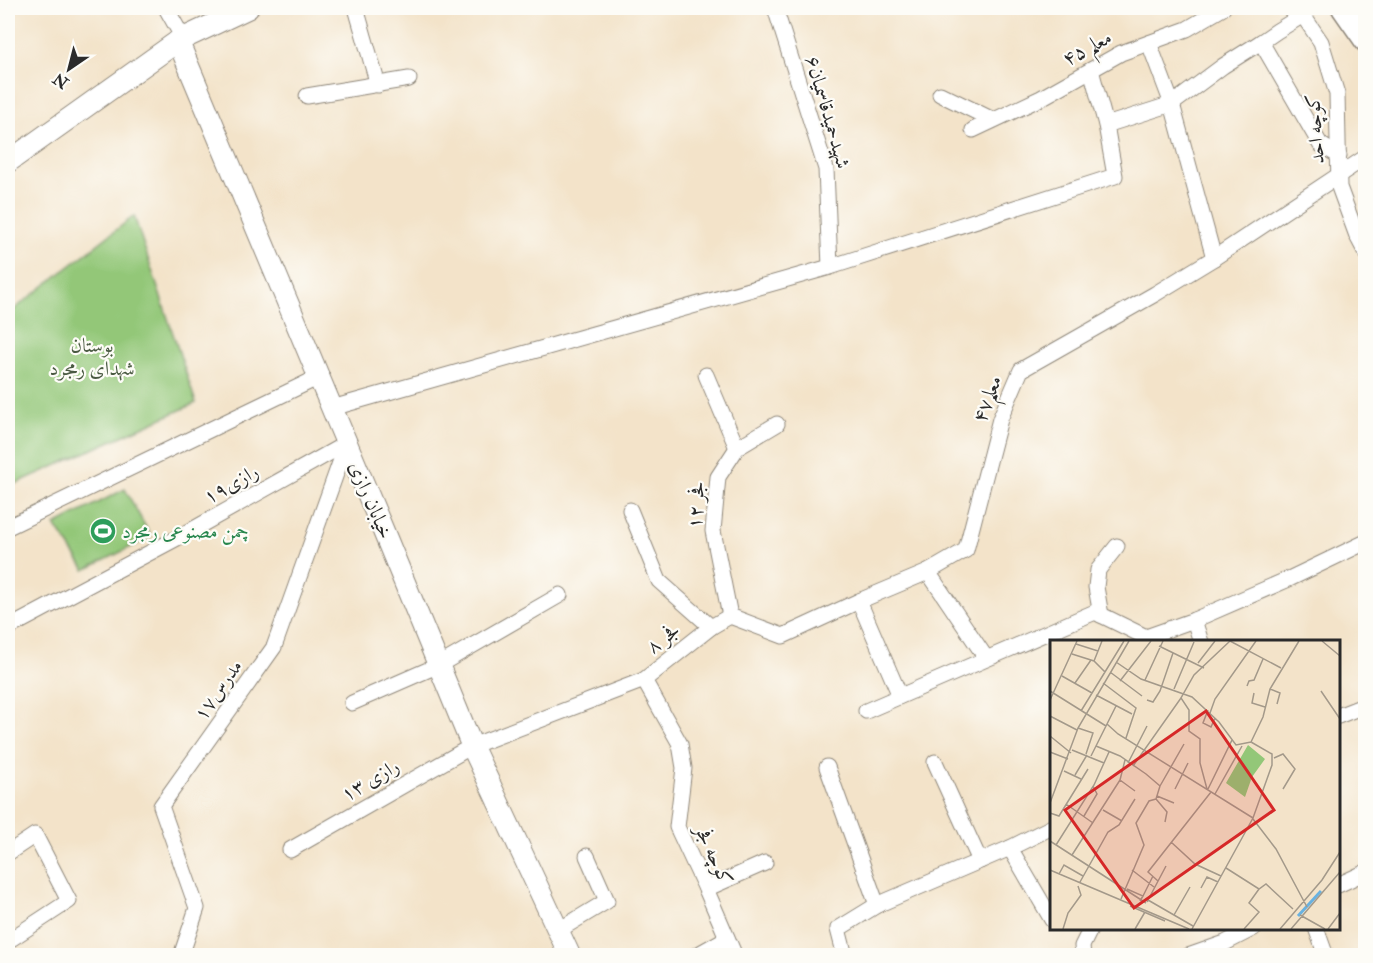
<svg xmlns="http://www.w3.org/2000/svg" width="1373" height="963" viewBox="0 0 1373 963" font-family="'IM FELL Double Pica',Amiri,serif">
  <rect width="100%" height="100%" fill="#fdfcf7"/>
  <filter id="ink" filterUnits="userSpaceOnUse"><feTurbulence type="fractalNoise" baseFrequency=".0167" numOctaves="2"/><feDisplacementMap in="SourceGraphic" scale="12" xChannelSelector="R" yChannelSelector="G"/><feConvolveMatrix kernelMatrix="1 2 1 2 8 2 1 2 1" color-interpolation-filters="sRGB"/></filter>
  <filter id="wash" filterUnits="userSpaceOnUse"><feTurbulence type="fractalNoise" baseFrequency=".008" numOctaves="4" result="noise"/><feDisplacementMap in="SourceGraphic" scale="24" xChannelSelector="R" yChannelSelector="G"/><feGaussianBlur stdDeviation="1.35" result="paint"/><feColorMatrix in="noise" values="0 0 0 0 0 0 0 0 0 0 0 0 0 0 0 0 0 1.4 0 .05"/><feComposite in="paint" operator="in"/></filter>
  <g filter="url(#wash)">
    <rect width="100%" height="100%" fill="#f3e3c9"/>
    <!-- park -->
    <g fill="#93c778" stroke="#5f7952" stroke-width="1.5">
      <polygon points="134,216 196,403 8,487 8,314"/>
      <polygon points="125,489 151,537 85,570 55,525"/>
    </g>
  </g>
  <g filter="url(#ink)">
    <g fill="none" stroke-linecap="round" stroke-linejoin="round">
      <defs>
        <g id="street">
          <polyline points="166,8 183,38"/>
          <polyline points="356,8 378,85"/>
          <polyline points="775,8 826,169 830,267"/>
          <polyline points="1298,8 1321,42 1337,94 1339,187 1357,236 1366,253"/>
          <polyline points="1303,15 1277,31 1261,42 1320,144 1339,156"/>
          <polyline points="1149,43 1172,104 1214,258"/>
          <polyline points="940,94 993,120"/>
          <polyline points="307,96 409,79"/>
          <polyline points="1106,125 1172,104 1223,66 1261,42"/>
          <polyline points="973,130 1041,98 1121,53 1187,29 1223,8"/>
          <polyline points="706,375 737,448"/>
          <polyline points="332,408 830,267 1115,176 1106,125 1091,70"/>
          <polyline points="630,510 659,581 711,627"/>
          <polyline points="8,527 319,377"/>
          <polyline points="928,572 986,658"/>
          <polyline points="859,601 900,696"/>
          <polyline points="1101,615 1096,587 1098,570 1117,546"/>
          <polyline points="730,616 783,636 859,601 928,572 966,550 1000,419 1021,370 1155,294 1214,258 1366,157"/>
          <polyline points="730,616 711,627 644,680 680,744 684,768 677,827 706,889 735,956"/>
          <polyline points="730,616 713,531 718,477 737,448 777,424"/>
          <polyline points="1194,620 1201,642"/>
          <polyline points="8,628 183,535 347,443"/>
          <polyline points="352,703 439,665 560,595"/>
          <polyline points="866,711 1095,612 1146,637 1194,620 1291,578 1366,542"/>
          <polyline points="1338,716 1366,705"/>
          <polyline points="935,762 980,861"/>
          <polyline points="827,767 877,905"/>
          <polyline points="1010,848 1052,920"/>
          <polyline points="290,850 472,746 644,680"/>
          <polyline points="8,853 35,835 69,901 8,941"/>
          <polyline points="1338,885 1366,872"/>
          <polyline points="706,889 765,863"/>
          <polyline points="1316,928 1326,956"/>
          <polyline points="559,930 607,901 587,856"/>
          <polyline points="181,956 197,908 161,806 274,647 347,443"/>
          <polyline points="695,956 727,938"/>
          <polyline points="845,956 838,929 877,905 1010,848 1052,827"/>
          <polyline points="1083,956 1082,946 1091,928"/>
          <polyline points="1188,956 1225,943 1254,928"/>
        </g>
        <g id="secondary">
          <polyline points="178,41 383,530 472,746 570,956"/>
          <polyline points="8,162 178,41 248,8"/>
        </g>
        <polyline id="primary" points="1343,8 1366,41"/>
      </defs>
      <!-- street casing -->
      <use href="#street" stroke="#8f877a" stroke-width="17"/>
      <!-- secondary casing -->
      <use href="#secondary" stroke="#8f877a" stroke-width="23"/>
      <!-- primary casing -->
      <use href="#primary" stroke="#8f877a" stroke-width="25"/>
      <!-- street -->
      <use href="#street" stroke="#fff" stroke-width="15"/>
      <!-- secondary -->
      <use href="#secondary" stroke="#fff" stroke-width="21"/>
      <!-- primary -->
      <use href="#primary" stroke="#fff" stroke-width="22"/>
    </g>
  </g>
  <!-- icons -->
  <defs>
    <symbol id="stadium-disc" viewBox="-11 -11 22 22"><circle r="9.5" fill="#2e9e5b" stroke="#fdfcf7"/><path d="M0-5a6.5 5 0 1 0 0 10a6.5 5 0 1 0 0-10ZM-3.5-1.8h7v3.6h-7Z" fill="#fff"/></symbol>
  </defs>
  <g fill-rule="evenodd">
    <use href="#stadium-disc" x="88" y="516" width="30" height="30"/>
  </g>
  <g text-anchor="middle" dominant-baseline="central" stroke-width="4.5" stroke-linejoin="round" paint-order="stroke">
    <!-- street labels -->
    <g font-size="20" fill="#2b2b2b" stroke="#fdfcf7">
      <text transform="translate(1087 48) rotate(-28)">معلم ۴۵</text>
      <text transform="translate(828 112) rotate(74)">شهیدحمیدقاسمیان۶</text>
      <text transform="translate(1315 129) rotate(-94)">کوچه احد</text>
      <text transform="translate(987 399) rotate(-69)">معلم۴۷</text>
      <text transform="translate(231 484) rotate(-29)">رازی۱۹</text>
      <text transform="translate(371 500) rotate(67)">خیابان رازی</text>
      <text transform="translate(696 505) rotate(-86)">فجر ۱۲</text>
      <text transform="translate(663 638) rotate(-38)">فجر ۸</text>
      <text transform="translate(218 690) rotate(-55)">مدرس۱۷</text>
      <text transform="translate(370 780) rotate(-30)">رازی ۱۳</text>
      <text transform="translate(714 855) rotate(66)">کوچه فجر</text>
    </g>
    <!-- park labels -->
    <g font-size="20" fill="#4a5a42" stroke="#fdfcf7">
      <text x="92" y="345">بوستان<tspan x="92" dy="23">شهدای رمجرد</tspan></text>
    </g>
    <!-- leisure labels -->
    <g font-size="20" fill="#27864d" stroke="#fdfcf7" text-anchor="start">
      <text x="122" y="531">چمن مصنوعی رمجرد</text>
    </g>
  </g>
  <!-- overview -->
  <g transform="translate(1050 640)">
    <rect width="290" height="290" fill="#f3e3c9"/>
    <path d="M198 105 215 119 202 137 195 157 176 143Z" fill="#93c778"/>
    <path fill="none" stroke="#69b2e1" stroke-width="3" d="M248 276 271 251"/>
    <path fill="none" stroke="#a3998a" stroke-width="1.5" d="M180 1 231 28M272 1 290 16M26 4 48 11M109 6 154 28M22 14 44 21 55 32M44 21 52 1M66 22 91 39 142 57 169 82 186 105 201 102M148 23 165 1M60 32 92 56M12 36 42 53M95 40 113 1M70 41 101 1M25 43 41 20M53 43 86 68 76 98M197 46 199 41 204 40 213 19M124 49 144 2M220 49 230 53 227 64M0 51 56 86M271 51 290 79M204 53 202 63 215 67M46 55 82 74M0 60 27 1M97 60 103 62 110 51 123 13M158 70 153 83 161 87 165 78M31 71 74 1M160 73 165 59 206 1M0 76 27 90M57 84 68 94 203 178M28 88 43 93 36 114M0 96 21 113M201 102 213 77 220 49 249 1M46 106 70 116 96 134 110 146 106 159M22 110 54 123M0 112 18 119M41 116 66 66M224 118 233 114 245 129 233 149M78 123 97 86M83 126 131 58M14 131 31 139M25 135 37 115M70 140 75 120M70 140 85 151M110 146 134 104M125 149 138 123M157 149 150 123V99L139 91V70L131 58 144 35 180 1M158 149 182 100M165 154 192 106M107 156 124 163M106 159 117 172 115 182M0 163 28 88 79 1M16 164 43 183M53 170 72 181M0 173 9 176 38 129M34 176 47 154 43 146M203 179 226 209 257 267M0 201 96 263M121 202 145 224 171 236M6 205 44 145 59 112M22 215 70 140M176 228 209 249 216 244 243 269M0 230 139 289M82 230 104 247M9 234 14 225 33 236M108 241 98 232 161 152M30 242 58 192 69 185 85 159M151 248 157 237 168 242M77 249 93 256 90 261M93 256 103 236M71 259 94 205 86 183 99 161 106 159M98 260 143 286M97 262 116 226M80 266 115 281M124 275 140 247M250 275 275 289M13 289 18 273 31 255 28 246M85 289 95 272M142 289 203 178 222 125V114L201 102M194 289 209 272 199 263 209 249M230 289 272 240 290 212M241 289 290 232M278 289 290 273"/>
    <path fill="#d62828" fill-opacity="0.15" stroke="#d62828" stroke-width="3" d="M156 71 224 170 84 268 15 170Z"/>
    <rect width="290" height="290" fill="none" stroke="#2b2b2b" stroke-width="3"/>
  </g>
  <!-- margin -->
  <rect width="1373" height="963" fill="none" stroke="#fdfcf7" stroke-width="30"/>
  <!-- north arrow -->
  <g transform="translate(69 69) rotate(215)" stroke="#fdfcf7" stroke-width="4.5" paint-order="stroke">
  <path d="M0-4.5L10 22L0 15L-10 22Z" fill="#2b2b2b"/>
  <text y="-9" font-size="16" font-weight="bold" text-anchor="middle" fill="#2b2b2b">N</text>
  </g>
</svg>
